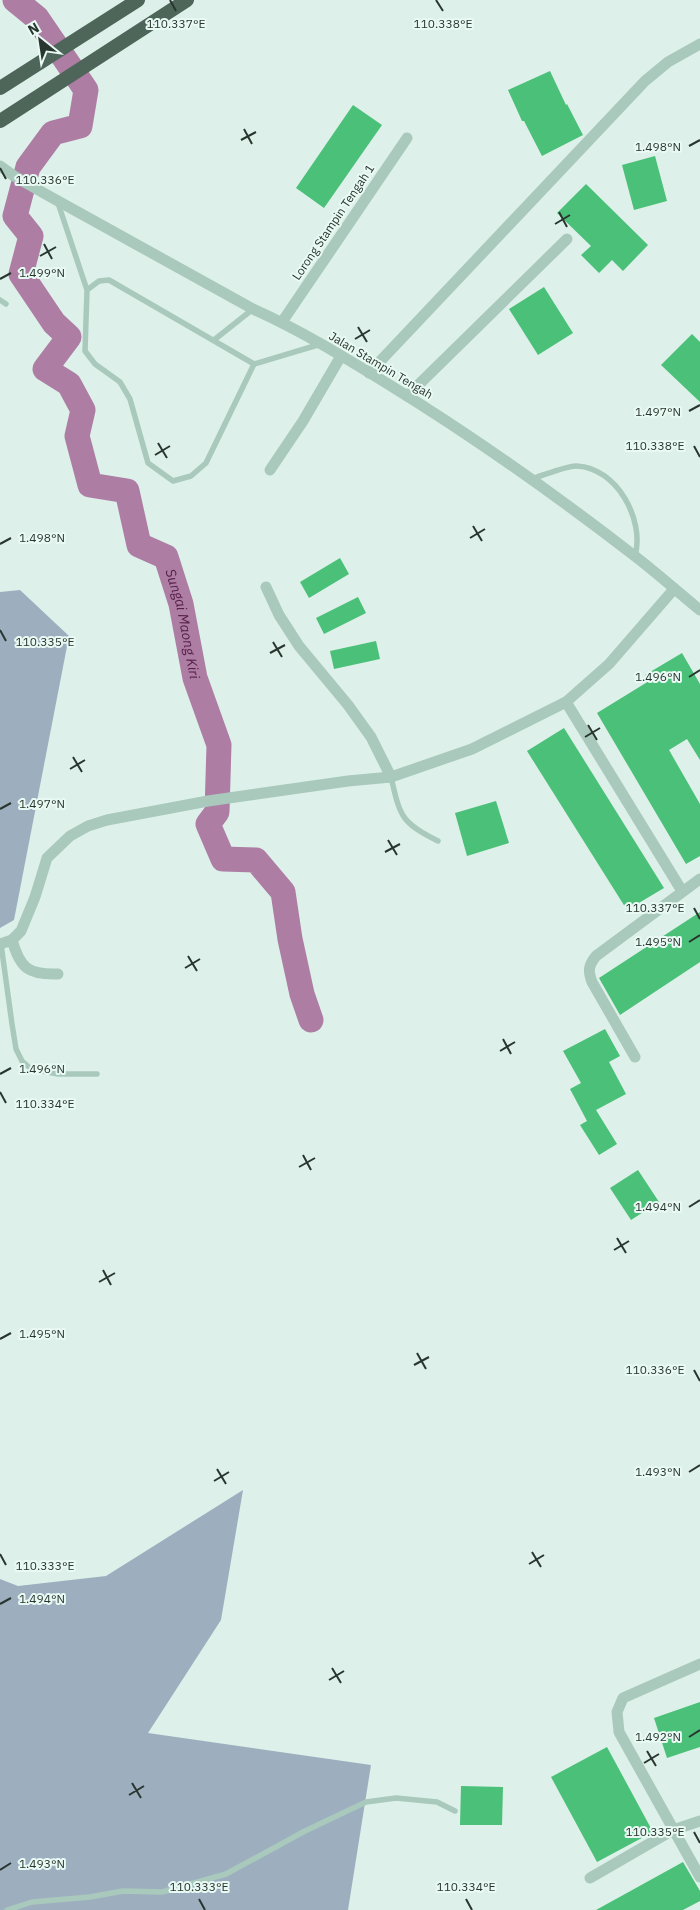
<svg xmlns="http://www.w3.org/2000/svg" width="700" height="1910" viewBox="0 0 700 1910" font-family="'IBM Plex Sans',sans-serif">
  <rect width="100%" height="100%" fill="#ddf1ea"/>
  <!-- green -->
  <g fill="#9dafbf">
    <polygon points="20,590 69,636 14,920 0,928 0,592"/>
    <polygon points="243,1490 221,1620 148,1733 371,1765 348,1910 0,1910 0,1579 18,1586 106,1576"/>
  </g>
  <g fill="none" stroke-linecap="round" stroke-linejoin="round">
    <!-- river -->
    <path stroke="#ad7da4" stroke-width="25" id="s1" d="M15 0 37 18 86 90 80 126 53 133 28 167 15 216 31 236 21 274 54 323 69 337 45 369 69 384 83 410 77 436 90 485 127 491 139 545 166 557 181 604 195 678 219 745 217 812 208 824 223 859 256 860 283 892 290 939 302 994 311 1020"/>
  </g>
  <!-- building -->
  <g fill="#4bc079">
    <polygon points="550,71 566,105 567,104 583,135 542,156 524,121 522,121 508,90"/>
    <polygon points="353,105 382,125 324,208 296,188"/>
    <polygon points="655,156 667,201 634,210 622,165"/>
    <polygon points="586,184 648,245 623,271 612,260 599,273 581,255 591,246 557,213"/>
    <polygon points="544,287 573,333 538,355 509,309"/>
    <polygon points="692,334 700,342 700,402 661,365"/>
    <polygon points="340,558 349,574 309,598 300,582"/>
    <polygon points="358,597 366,613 324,634 316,618"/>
    <polygon points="376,641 380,659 334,669 330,651"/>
    <polygon points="682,653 700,684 700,760 687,739 669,750 700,804 700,856 686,864 597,713 649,681 645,675"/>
    <polygon points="564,728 664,888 627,910 527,751"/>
    <polygon points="496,801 509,843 467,856 455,813"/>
    <polygon points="700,912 700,962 620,1015 599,978"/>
    <polygon points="605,1029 620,1056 609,1062 626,1094 596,1110 617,1144 599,1155 580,1125 587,1121 570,1089 581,1083 563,1051"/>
    <polygon points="638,1170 659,1202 631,1220 610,1188"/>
    <polygon points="700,1702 700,1747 667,1758 654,1718"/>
    <polygon points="607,1747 653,1832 597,1862 551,1777"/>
    <polygon points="461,1786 503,1787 502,1825 460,1825"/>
    <polygon points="683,1862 700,1891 700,1901 683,1910 596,1910"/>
  </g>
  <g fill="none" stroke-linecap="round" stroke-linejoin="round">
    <!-- service -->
    <g stroke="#a9c9bc" stroke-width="5.5">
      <polyline points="58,203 87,290 85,351 95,364 120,382 130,399 148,463 173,481 191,476 206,463 254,364 109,280 99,281 87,290"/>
      <polyline points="0,300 6,304"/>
      <polyline points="214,340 253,309"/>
      <polyline points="254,364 321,344"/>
      <path d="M531 479C542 476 568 465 577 466 617 468 645 520 635 556"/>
      <path d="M391 777C400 816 401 823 438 841"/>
      <polyline points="1,944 12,1024 16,1049 22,1061 31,1069 58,1074 97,1074"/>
      <polyline points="7,1910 32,1902 90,1897 123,1891 162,1892 226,1874 305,1831 366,1802 396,1798 437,1802 455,1811"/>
    </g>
    <!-- minor -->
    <g stroke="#a9c9bc" stroke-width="11">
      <path d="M0 166 14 176 49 196 253 309C300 330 344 357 388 384 474 437 556 495 636 557 658 574 678 592 700 610"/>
      <polyline points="282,322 407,138"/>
      <polyline points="369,373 645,81 668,62 700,44"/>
      <polyline points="407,396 567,239"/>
      <polyline points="270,470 303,421 341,356"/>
      <polyline points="266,587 279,615 299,646 348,705 371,737 391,777"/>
      <polyline points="566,702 682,891"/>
      <path d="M12 940C20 968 28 975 58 974"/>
      <polyline points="0,944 12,940 21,931 35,897 47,858 70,836 88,826 107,820 208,801 348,781 391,777 472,749 566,702 609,664 674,589"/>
      <path d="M635 1057 592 982C588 971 588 966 596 956L700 879"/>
      <polyline points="700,1664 623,1698 617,1712 619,1732 700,1877"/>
      <polyline points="590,1878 673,1830 700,1821"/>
    </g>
    <!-- trunk -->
    <g stroke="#4d6659" stroke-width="14">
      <polyline points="0,88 138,0"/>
      <polyline points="0,121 187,0"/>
    </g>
  </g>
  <!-- ticks -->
  <path fill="none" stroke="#29362f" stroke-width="2" d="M170 0 176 11M436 0 443 11M244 129 252 144M241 140 256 132M689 146 700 140M0 168 6 179M559 212 567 227M555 224 570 215M44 244 52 259M40 256 56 247M0 279 11 273M358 327 367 342M355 339 370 330M689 411 700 405M158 443 167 458M694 446 700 457M155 455 170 446M473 526 482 541M470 538 485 529M0 544 11 538M0 630 6 641M273 642 282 657M270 653 285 645M689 677 700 670M588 725 597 740M585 737 600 728M73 757 82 772M70 769 85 760M0 809 11 803M388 840 397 855M385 852 400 844M694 908 700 919M689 942 700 935M188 956 197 971M185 968 200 959M503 1039 511 1054M500 1051 515 1042M0 1074 11 1068M0 1092 6 1103M303 1155 311 1170M299 1167 315 1158M689 1207 700 1200M617 1238 626 1253M614 1250 629 1241M103 1270 111 1285M99 1282 115 1273M0 1339 11 1333M417 1353 426 1369M414 1365 429 1357M694 1370 700 1381M217 1469 226 1484M689 1472 700 1465M214 1481 229 1472M532 1552 541 1567M0 1554 6 1565M529 1564 544 1555M0 1604 11 1598M332 1668 341 1683M329 1680 344 1671M689 1737 700 1730M647 1751 656 1766M644 1763 659 1754M132 1783 141 1798M129 1795 144 1786M694 1832 700 1843M0 1870 11 1863M199 1899 205 1910M466 1899 472 1910"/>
  <g text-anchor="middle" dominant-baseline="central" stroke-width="4" stroke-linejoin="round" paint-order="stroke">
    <!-- street labels -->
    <g font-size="12" fill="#29362f" stroke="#e9f9f4">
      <text transform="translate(333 222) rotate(-56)">Lorong Stampin Tengah 1</text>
      <text transform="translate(381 365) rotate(31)">Jalan Stampin Tengah</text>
    </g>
    <!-- water labels -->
    <g font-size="14" font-style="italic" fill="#56204a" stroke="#e9f9f4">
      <text stroke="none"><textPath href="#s1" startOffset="784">Sungai Maong Kiri</textPath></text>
    </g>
  </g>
  <g font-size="12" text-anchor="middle" fill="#29362f" stroke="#e9f9f4" stroke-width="4" stroke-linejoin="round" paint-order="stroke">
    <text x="176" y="28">110.337°E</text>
    <text x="443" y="28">110.338°E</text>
    <text x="658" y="151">1.498°N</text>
    <text x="45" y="184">110.336°E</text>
    <text x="42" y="277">1.499°N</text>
    <text x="658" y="416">1.497°N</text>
    <text x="655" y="450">110.338°E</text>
    <text x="42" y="542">1.498°N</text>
    <text x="45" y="646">110.335°E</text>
    <text x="658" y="681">1.496°N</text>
    <text x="42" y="808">1.497°N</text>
    <text x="655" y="912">110.337°E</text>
    <text x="658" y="946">1.495°N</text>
    <text x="42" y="1073">1.496°N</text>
    <text x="45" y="1108">110.334°E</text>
    <text x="658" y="1211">1.494°N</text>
    <text x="42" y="1338">1.495°N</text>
    <text x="655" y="1374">110.336°E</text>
    <text x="658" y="1476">1.493°N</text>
    <text x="45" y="1570">110.333°E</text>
    <text x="42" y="1603">1.494°N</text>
    <text x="658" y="1741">1.492°N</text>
    <text x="655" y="1836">110.335°E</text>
    <text x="42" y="1868">1.493°N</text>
    <text x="199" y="1891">110.333°E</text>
    <text x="466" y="1891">110.334°E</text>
  </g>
  <!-- north arrow -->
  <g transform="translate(40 40) rotate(330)" stroke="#e9f9f4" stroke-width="4" paint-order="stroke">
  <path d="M0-4L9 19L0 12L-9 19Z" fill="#29362f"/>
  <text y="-8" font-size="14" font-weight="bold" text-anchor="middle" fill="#29362f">N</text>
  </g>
</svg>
